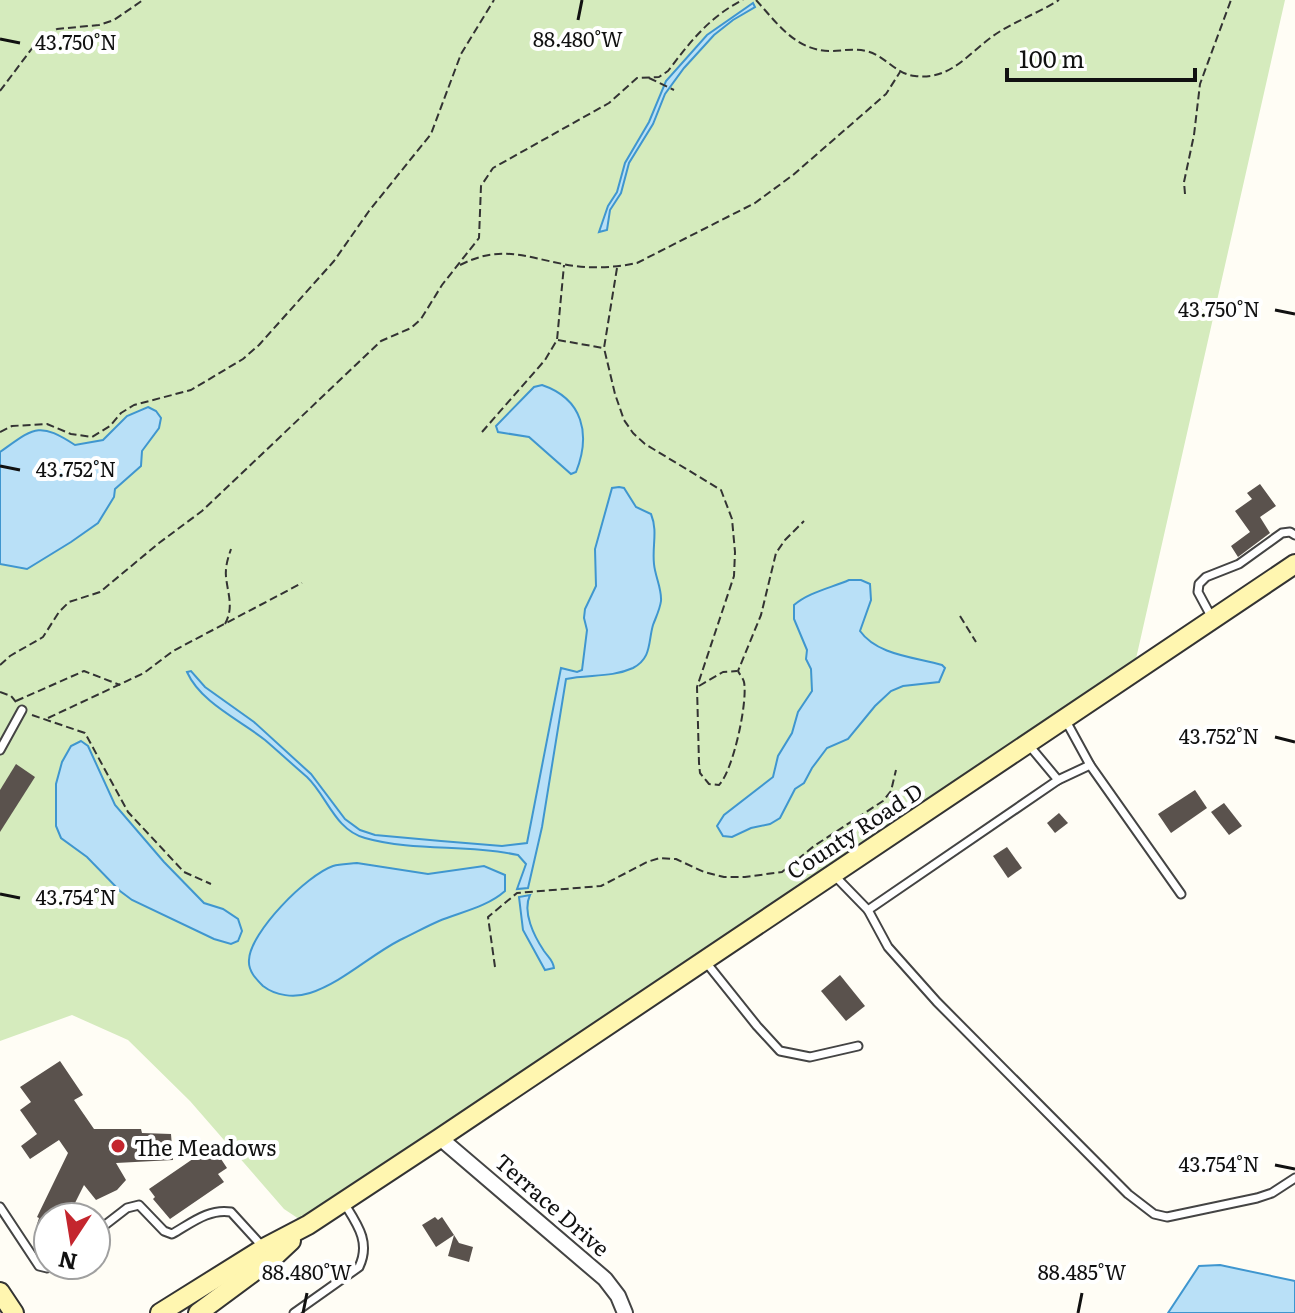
<svg xmlns="http://www.w3.org/2000/svg" width="1295" height="1313" viewBox="0 0 1295 1313" font-family="Literata,serif">
  <rect width="100%" height="100%" fill="#fffdf5"/>
  <!-- green -->
  <polygon fill="#d5ebbd" points="0,0 1285,0 1133,672 308,1225 284,1209 190,1101 128,1040 72,1015 0,1041"/>
  <!-- water -->
  <g fill="#b9e0f7" stroke="#3f96cf" stroke-width="2">
    <polygon points="753,3 755,7 733,20 714,35 684,68 665,94 653,124 629,163 621,193 610,210 607,230 599,232 608,206 617,192 625,163 649,122 666,81 707,35"/>
    <path d="M542 385C583 399 591 434 576 472L571 474 529 437 498 432 496 426 534 387Z"/>
    <path d="M148 407 156 411 161 418 159 428 142 451 141 466 115 489 114 497 98 523 71 542 27 569 0 564V452C34 428 38 421 75 445L103 440 127 416Z"/>
    <path d="M619 487 624 488 636 507 651 514C658 531 652 546 654 564 655 576 662 589 661 601 660 609 656 617 653 625 648 642 652 658 633 668 611 678 588 674 566 679L542 827 528 888 517 889 526 864 518 855C468 844 414 852 365 838 335 830 327 796 307 777 293 765 279 752 265 740 240 720 201 703 187 672L191 671 205 687 254 722 311 774 345 819 360 830 375 835 441 841 502 846 527 843 561 668 577 672 582 670 587 630 584 618 585 609 596 586 595 549 612 488Z"/>
    <path d="M849 580H861L870 584 871 600 860 631C877 655 914 657 942 665L945 668 939 682 903 686 891 691 875 706 848 739 827 748 812 768 804 783 795 789 780 818 770 824 751 828 732 837 723 836 717 826 724 815 773 777 778 756 792 733 798 712 812 691 811 669 806 659 807 650 794 619V605C809 592 831 588 849 580Z"/>
    <polygon points="81,741 88,746 115,805 164,862 204,903 223,909 238,919 242,931 238,941 231,944 214,939 132,900 120,891 87,857 61,838 56,826 56,784 62,762 71,746"/>
    <path d="M357 863 428 874 484 866 505 875V891C487 907 461 912 439 921 425 927 413 934 400 940 369 956 343 982 310 993 294 998 276 996 263 986 256 979 248 971 249 960 250 932 307 875 333 866 340 864 349 864 357 863Z"/>
    <path d="M530 895C522 912 534 936 544 951 549 958 553 960 554 968L545 970 523 930 519 897Z"/>
    <polygon points="1220,1265 1295,1281 1295,1313 1168,1313 1199,1266"/>
  </g>
  <!-- building -->
  <g fill="#5a524d">
    <polygon points="1260,484 1276,506 1260,517 1270,533 1238,557 1231,546 1250,532 1235,511 1252,499 1247,493"/>
    <polygon points="16,764 35,777 0,832 0,790"/>
    <polygon points="1195,790 1207,808 1171,833 1158,814"/>
    <polygon points="1224,803 1242,826 1229,835 1211,812"/>
    <polygon points="1059,813 1068,823 1055,833 1047,823"/>
    <polygon points="1007,847 1022,868 1008,878 993,856"/>
    <polygon points="840,975 865,1006 846,1021 821,991"/>
    <polygon points="60,1061 83,1095 74,1100 94,1129 141,1129 142,1133 171,1134 173,1160 116,1163 126,1180 117,1190 96,1200 84,1185 68,1217 48,1217 48,1231 37,1224 39,1218 37,1217 68,1153 59,1140 30,1159 21,1146 37,1134 20,1110 31,1102 20,1087"/>
    <polygon points="203,1152 208,1159 217,1153 227,1168 218,1174 224,1182 170,1219 153,1199 155,1197 149,1189"/>
    <polygon points="435,1217 438,1220 442,1217 454,1235 436,1247 422,1225"/>
    <polygon points="454,1235 459,1243 473,1247 469,1262 448,1256"/>
  </g>
  <g fill="none" stroke-linecap="round" stroke-linejoin="round">
    <defs>
      <g id="service">
        <polyline points="1212,618 1198,592 1199,584 1206,577 1239,564 1282,533 1290,532 1295,535"/>
        <polyline points="0,750 22,710"/>
        <polyline points="1090,765 1181,894"/>
        <polyline points="1058,780 1090,765 1066,721"/>
        <polyline points="833,874 868,910 1058,780 1028,744"/>
        <polyline points="868,910 888,947 937,1002 1128,1194 1154,1214 1167,1217 1257,1198 1272,1193 1295,1178"/>
        <polyline points="705,961 757,1026 780,1051 810,1057 858,1046"/>
        <polyline points="0,1207 39,1266 47,1268 52,1265"/>
        <path d="M96 1232 127 1208 139 1205 164 1231 172 1234C190 1224 209 1208 231 1212L262 1246"/>
        <path d="M294 1313 359 1267C371 1242 357 1224 344 1203"/>
      </g>
      <polyline id="minor" points="440,1138 605,1279 618,1296 625,1313"/>
      <g id="secondary">
        <polyline points="0,1292 14,1313"/>
        <polyline points="160,1313 264,1248 308,1225 440,1138 1295,564"/>
        <polyline points="198,1313 275,1256 291,1241"/>
      </g>
    </defs>
    <!-- service casing -->
    <use href="#service" stroke="#444" stroke-width="11"/>
    <!-- minor casing -->
    <use href="#minor" stroke="#444" stroke-width="18"/>
    <!-- secondary casing -->
    <use href="#secondary" stroke="#333" stroke-width="22"/>
    <!-- path -->
    <g stroke="#333" stroke-width="2" stroke-dasharray="8 4" stroke-linecap="butt">
      <path d="M756 0C777 23 795 50 829 51 842 51 854 48 866 51 885 55 895 74 915 76 953 81 971 49 999 32 1018 20 1040 12 1059 0"/>
      <polyline points="649,78 674,90"/>
      <polyline points="0,91 33,47 57,29 99,25 114,20 143,0"/>
      <polyline points="1185,194 1184,182 1194,135 1200,84 1231,0"/>
      <path d="M460 265C500 245 522 256 563 264 587 269 614 268 637 263L755 203 793 175 886 94 900 72"/>
      <path d="M617 268 604 348 615 394 624 420 633 433 645 444 721 490 732 519 735 552 734 576 697 687 699 763 700 773 709 784 719 785C733 771 748 702 744 682 743 678 740 675 738 671L761 615 776 553 785 540 804 521"/>
      <polyline points="558,340 603,348"/>
      <polyline points="0,432 12,426 47,424 71,434 92,437 110,426 121,413 134,405 191,390 243,359 259,345 334,261 369,211 431,134 461,54 494,0"/>
      <polyline points="482,432 545,360 557,340 564,265"/>
      <polyline points="960,616 976,642"/>
      <path d="M225 624C234 607 228 595 226 577 225 567 228 558 231 549"/>
      <path d="M0 665 10 656 43 637 59 612 69 602 100 592 159 543 202 511 381 341 411 328 421 319 442 285 479 238 481 186 493 168 609 103 637 78 659 77 668 71C690 42 710 16 743 0"/>
      <polyline points="699,686 723,672 737,671"/>
      <polyline points="0,692 11,696 16,702"/>
      <polyline points="16,701 84,671 120,685"/>
      <polyline points="32,715 85,733 128,812 184,872 211,884"/>
      <polyline points="48,718 144,673 173,651 302,583"/>
      <polyline points="495,967 488,917 517,893 601,886 647,862 660,858 676,859 704,872 724,877 745,877 782,872 814,846 883,801 891,791 896,770"/>
    </g>
    <!-- service -->
    <use href="#service" stroke="#fff" stroke-width="7"/>
    <!-- minor -->
    <use href="#minor" stroke="#fff" stroke-width="14"/>
    <!-- secondary -->
    <use href="#secondary" stroke="#fff6b0" stroke-width="18"/>
  </g>
  <!-- ticks -->
  <path fill="none" stroke="#111" stroke-width="3" d="M578 20 582 0M0 39 20 43M1275 310 1295 314M0 466 20 470M1275 737 1295 742M0 894 20 898M1275 1165 1295 1169M303 1313 307 1293M1078 1313 1082 1293"/>
  <!-- markers -->
  <circle fill="#c4262e" stroke="#fff" stroke-width="3" cx="118" cy="1146" r="8"/>
  <g text-anchor="middle" dominant-baseline="central" stroke-width="8" stroke-linejoin="round" paint-order="stroke">
    <!-- street labels -->
    <g font-size="22" fill="#111" stroke="#fff">
      <text transform="translate(854 830) rotate(-33)">County Road D</text>
      <text transform="translate(553 1204) rotate(41)">Terrace Drive</text>
    </g>
    <!-- poi labels -->
    <g font-size="22" fill="#111" stroke="#fff" text-anchor="start">
      <text x="134" y="1146">The Meadows</text>
    </g>
  </g>
  <g font-size="20" text-anchor="middle" fill="#111" stroke="#fff" stroke-width="8" stroke-linejoin="round" paint-order="stroke">
    <text x="578" y="47">88.480°W</text>
    <text x="76" y="50">43.750°N</text>
    <text x="1219" y="317">43.750°N</text>
    <text x="76" y="477">43.752°N</text>
    <text x="1219" y="744">43.752°N</text>
    <text x="76" y="905">43.754°N</text>
    <text x="1219" y="1172">43.754°N</text>
    <text x="307" y="1280">88.480°W</text>
    <text x="1082" y="1280">88.485°W</text>
  </g>
  <!-- north arrow -->
  <g transform="translate(72 1241) rotate(192)"><circle r="38" fill="#ffffff" stroke="#a0a0a0" stroke-width="2"/>
  <path d="M0-6L14 30L0 20L-14 30Z" fill="#c4262e"/>
  <text y="-12" font-size="22" font-weight="bold" text-anchor="middle" fill="#111111">N</text>
  </g>
  <!-- scale -->
  <path d="M1007 68v12h188v-12" fill="none" stroke="#111111" stroke-width="4"/>
  <text x="1019" y="68" font-size="24" fill="#111111" stroke="#ffffff" stroke-width="6" paint-order="stroke">100 m</text>
</svg>
